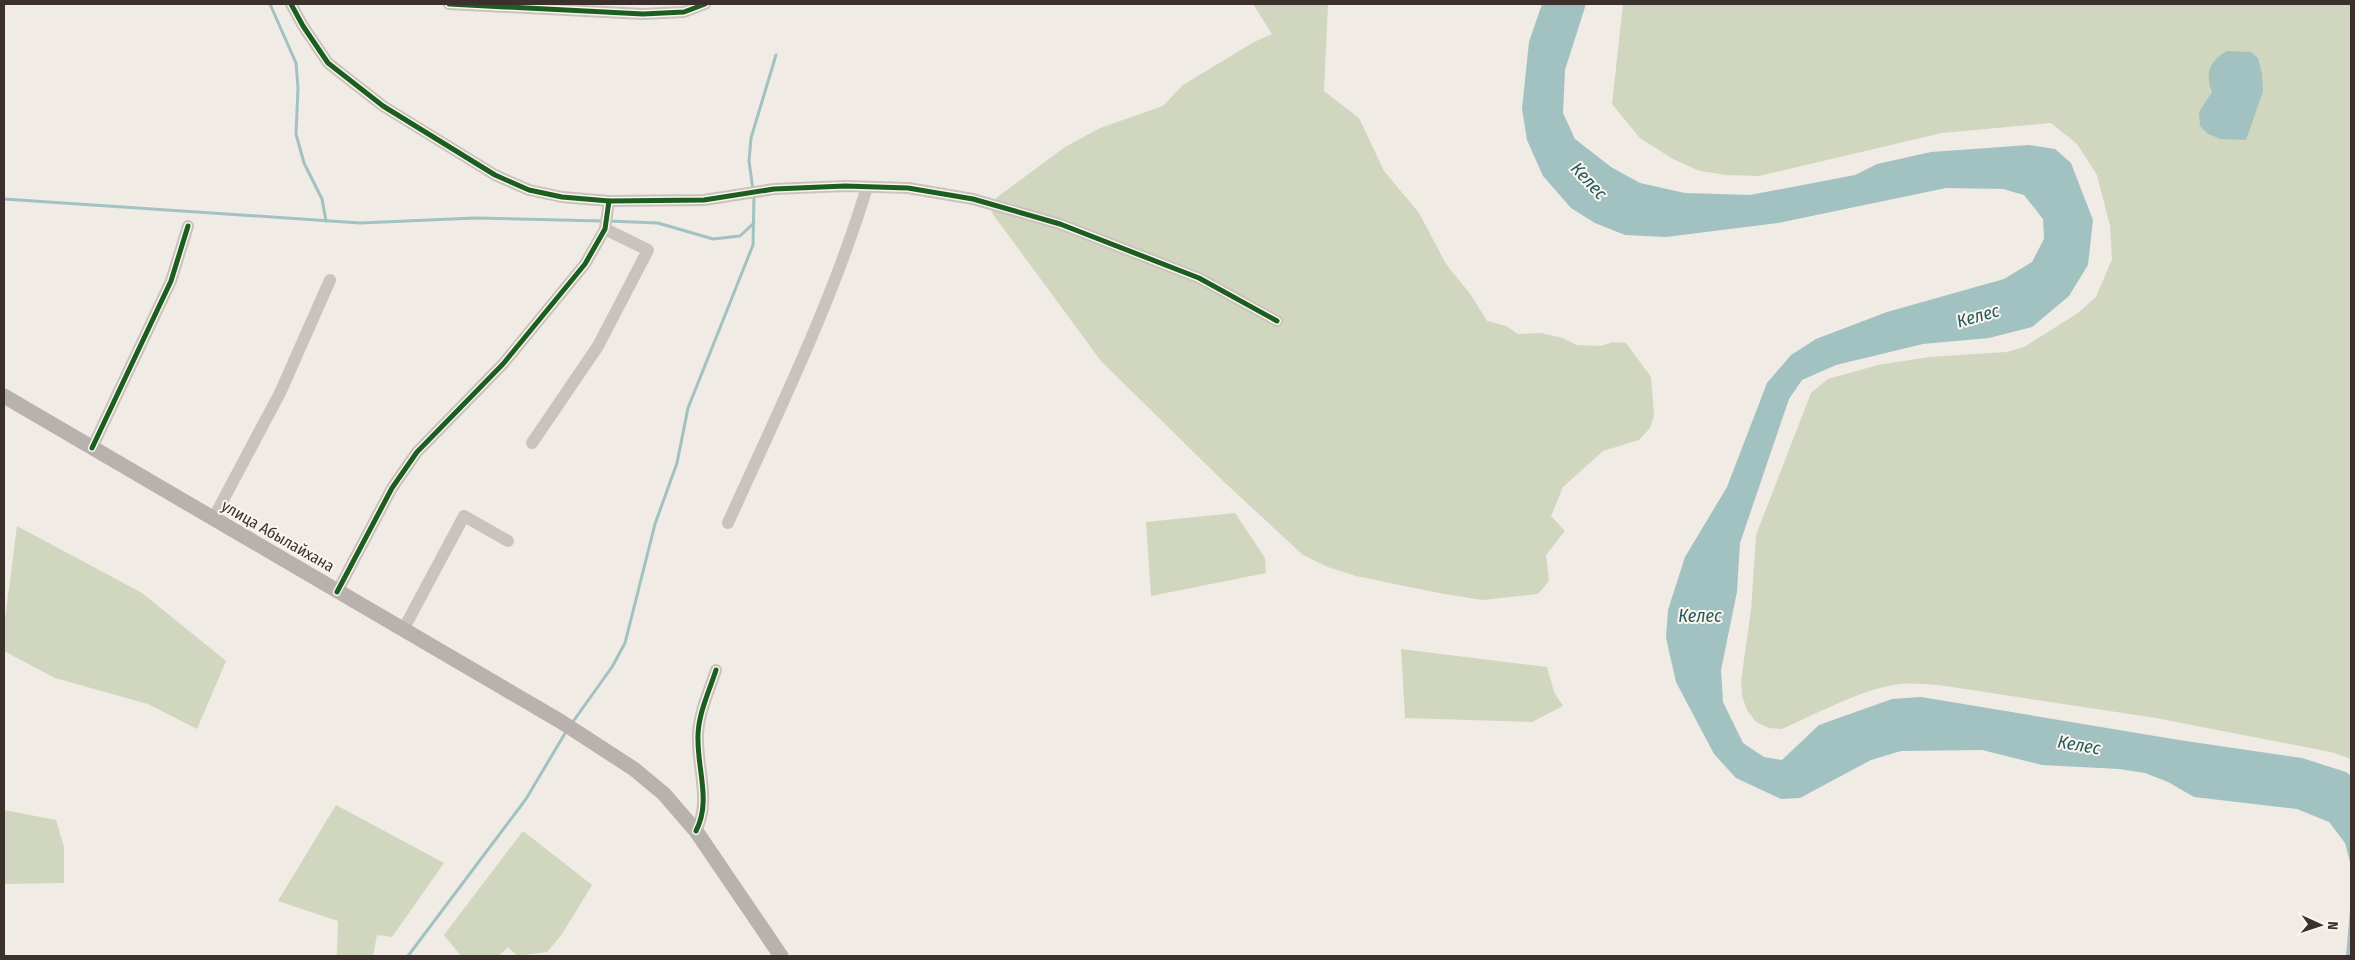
<svg xmlns="http://www.w3.org/2000/svg" width="2355" height="960" viewBox="0 0 2355 960" font-family="'Fira Sans Condensed',sans-serif">
  <rect width="100%" height="100%" fill="#f0ebe5"/>
  <!-- green -->
  <g fill="#d1d6bf">
    <polygon points="1253,4 1328,4 1324,91 1359,118 1384,171 1419,213 1446,264 1471,295 1487,321 1506,326 1518,334 1541,333 1563,338 1576,345 1601,346 1613,342 1626,343 1651,377 1654,415 1650,428 1639,440 1603,451 1563,487 1551,516 1565,531 1546,555 1549,581 1538,594 1482,600 1439,593 1356,576 1328,567 1303,555 1223,481 1101,361 992,213 996,198 1065,147 1100,128 1163,106 1183,85 1254,42 1272,34"/>
    <path d="M1623 4H2351V759L2331 752 2156 718 1939 685C1923 684 1908 682 1893 685 1856 692 1816 714 1782 729L1769 728 1756 722 1747 710 1742 696 1741 681 1751 610 1756 535 1811 393 1828 379 1878 365 1929 357 2007 352 2024 347 2078 313 2096 297 2112 259 2110 226 2097 175 2077 144 2051 123 1942 133 1759 176 1726 175 1700 171 1673 159 1640 138 1612 104Z"/>
    <polygon points="1235,513 1265,558 1266,573 1151,596 1146,522"/>
    <polygon points="17,526 142,593 226,661 197,729 148,704 55,678 4,651 4,627"/>
    <polygon points="1401,649 1547,667 1554,692 1563,706 1532,722 1405,718"/>
    <polygon points="336,805 444,863 392,937 377,935 373,956 337,956 338,921 278,901"/>
    <polygon points="4,810 56,820 64,847 64,883 4,884"/>
    <polygon points="523,831 592,885 562,934 547,952 517,956 508,947 499,956 461,956 444,935"/>
  </g>
  <!-- water -->
  <g fill="#a1c2c1">
    <polygon points="1542,4 1586,4 1565,70 1563,113 1575,139 1611,167 1640,183 1685,193 1750,195 1855,175 1877,164 1931,152 2029,145 2055,149 2071,163 2093,220 2088,265 2069,296 2032,327 1989,338 1923,344 1836,365 1802,380 1789,399 1740,543 1737,592 1721,670 1723,702 1743,743 1764,757 1782,760 1819,725 1892,699 1921,697 2179,740 2302,758 2346,772 2351,776 2351,866 2345,843 2329,822 2297,809 2194,797 2168,782 2145,773 2119,769 2042,765 1982,750 1901,751 1871,760 1800,798 1781,799 1736,778 1714,754 1676,682 1666,638 1668,610 1685,557 1727,487 1767,383 1791,355 1816,339 1887,312 2004,279 2032,262 2044,239 2043,219 2024,195 2003,189 1946,188 1778,223 1666,237 1625,235 1595,223 1571,208 1543,176 1527,140 1522,109 1529,42"/>
    <path d="M2227 51 2251 52 2258 58 2262 74 2263 91 2246 140 2221 139 2208 134 2200 126 2199 112 2212 92C2205 74 2209 61 2227 51Z"/>
    <polygon points="2351,898 2351,956 2346,956"/>
  </g>
  <g fill="none" stroke-linecap="round" stroke-linejoin="round">
    <!-- stream -->
    <g stroke="#a1c2c1" stroke-width="3">
      <polyline points="270,4 296,63 298,88 296,134 304,163 322,199 326,221"/>
      <polyline points="753,190 749,161 751,138 776,55"/>
      <polyline points="4,199 360,223 475,218 602,221"/>
      <polyline points="608,221 658,223 713,239 740,236 754,223"/>
      <polyline points="572,723 612,667 625,643 655,524 677,463 688,408 753,245 754,196"/>
      <polyline points="408,956 526,799 567,730"/>
    </g>
    <!-- minor -->
    <g stroke="#c9c3be" stroke-width="12">
      <polyline points="291,4 303,26 328,63 383,106 495,175 529,190 562,197 609,201 704,200 774,189 845,186 908,188 973,199 1060,224 1199,278 1277,321"/>
      <polyline points="449,4 643,14 684,12 705,4"/>
      <polyline points="532,443 598,346 648,250 605,229"/>
      <polyline points="92,448 171,281 188,226"/>
      <polyline points="213,519 280,393 330,280"/>
      <path d="M728 523C778 412 832 303 867 187"/>
      <polyline points="337,592 392,488 417,452 503,364 585,264 605,229 609,201"/>
      <polyline points="403,630 464,516 508,541"/>
      <path d="M696 831C711 802 698 772 698 740 697 716 709 692 716 670"/>
    </g>
    <!-- major -->
    <polyline stroke="#b8b1ad" stroke-width="15" points="4,396 560,721 634,769 664,794 696,831 781,956"/>
    <defs>
      <g id="cycleway">
        <polyline points="291,4 303,26 328,63 383,106 495,175 529,190 562,197 609,201 704,200 774,189 845,186 908,188 973,199 1060,224 1199,278 1277,321"/>
        <polyline points="449,4 643,14 684,12 705,4"/>
        <polyline points="92,448 171,281 188,226"/>
        <polyline points="337,592 392,488 417,452 503,364 585,264 605,229 609,201"/>
        <path d="M696 831C711 802 698 772 698 740 697 716 709 692 716 670"/>
      </g>
    </defs>
    <!-- cycleway casing -->
    <use href="#cycleway" stroke="#fbf5ee" stroke-width="8"/>
    <!-- cycleway -->
    <use href="#cycleway" stroke="#1b5e20" stroke-width="5"/>
  </g>
  <g text-anchor="middle" dominant-baseline="central" stroke-width="4" stroke-linejoin="round" paint-order="stroke">
    <!-- street labels -->
    <g font-size="16" fill="#3b302b" stroke="#fbf5ee">
      <text transform="translate(278 536) rotate(30)">улица Абылайхана</text>
    </g>
    <!-- water labels -->
    <g font-size="18" font-style="italic" fill="#1f5a5e" stroke="#fbf5ee">
      <text transform="translate(1589 181) rotate(47)">Келес</text>
      <text transform="translate(1978 316) rotate(-16)">Келес</text>
      <text x="1700" y="616">Келес</text>
      <text transform="translate(2079 745) rotate(10)">Келес</text>
    </g>
  </g>
  <!-- border -->
  <rect width="2355" height="960" fill="none" stroke="#3b302b" stroke-width="10"/>
  <!-- north arrow -->
  <g transform="translate(2320 925) rotate(93)" stroke="#fbf5ee" stroke-width="4" paint-order="stroke">
  <path d="M0-4L9 19L0 12L-9 19Z" fill="#3b302b"/>
  <text y="-8" font-size="14" font-weight="bold" text-anchor="middle" fill="#3b302b">N</text>
  </g>
</svg>
